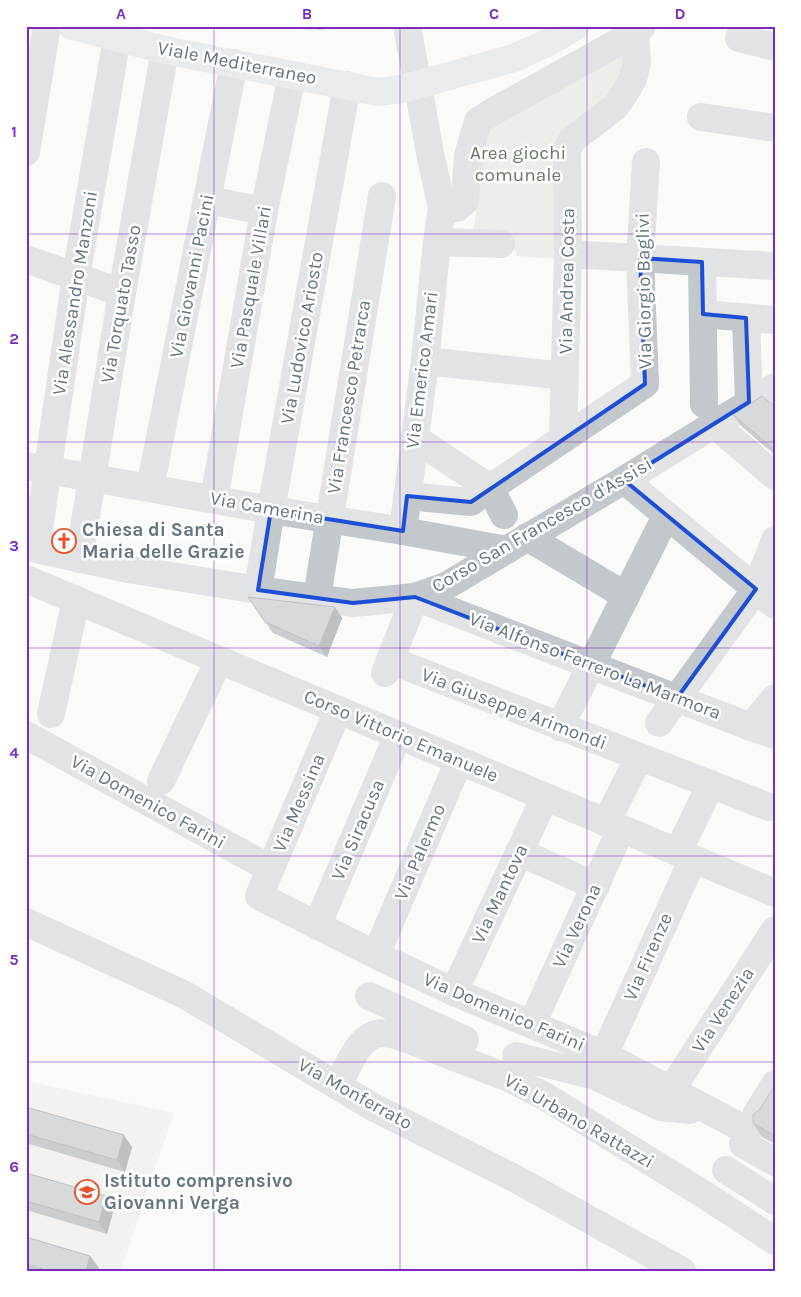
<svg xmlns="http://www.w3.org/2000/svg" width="801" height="1297" viewBox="0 0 801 1297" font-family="Karla,sans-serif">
  <rect width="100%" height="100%" fill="#fafaf8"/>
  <!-- built -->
  <polygon fill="#e8e9e9" points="26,1081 174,1113 121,1271 26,1271"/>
  <!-- green -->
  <polygon fill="#dadfd7" points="614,54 622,56 628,64 619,89 565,135 557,259 517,256 510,233 473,232 478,201 478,159 486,127"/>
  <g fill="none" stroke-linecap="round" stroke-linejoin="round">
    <!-- minor -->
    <g stroke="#c3c8cc" stroke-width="28">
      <polyline points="739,38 775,47"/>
      <polyline points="701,117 775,128"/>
      <polyline points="26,152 47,26"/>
      <polyline points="208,200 264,211"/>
      <polyline points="442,208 457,208 465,201 468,156 478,121 494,111 635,33 642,26"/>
      <polyline points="437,242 501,244"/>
      <polyline points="568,254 775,266"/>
      <polyline points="26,259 122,293"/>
      <polyline points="702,262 704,404"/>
      <polyline points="703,314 775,320"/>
      <polyline points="746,318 749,402"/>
      <polyline points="425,361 565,376"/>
      <polyline points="714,424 775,476"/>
      <polyline points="414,438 490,488 504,515"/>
      <polyline points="563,439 568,254 567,149 572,140 615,107 623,96 633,79 637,62 635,33"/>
      <polyline points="26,466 271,510 403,531 507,550"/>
      <polyline points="624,480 775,605"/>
      <polyline points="150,488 234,63"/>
      <polyline points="407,496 471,502 490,488 645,384 640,258 646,162"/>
      <polyline points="214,499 264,211 292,75"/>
      <polyline points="403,531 425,361 437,242 442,208 431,158 407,26"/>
      <polyline points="527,537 626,596"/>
      <polyline points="26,546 36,549 128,569 258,590 353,603 415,597 446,586 624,480 775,387"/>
      <polyline points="36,549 76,277 117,38"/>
      <polyline points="79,559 122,293 165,50"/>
      <polyline points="26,579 775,893"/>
      <polyline points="258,590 271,510 347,85"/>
      <polyline points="317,597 382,196"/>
      <polyline points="390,660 769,807"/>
      <polyline points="385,673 415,597 751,727 775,735"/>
      <polyline points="338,710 259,896 376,955 454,992 604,1055 748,1131"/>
      <polyline points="51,714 76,600"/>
      <polyline points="659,723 756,589 775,540"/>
      <polyline points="560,727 666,516"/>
      <polyline points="751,727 775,698"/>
      <polyline points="26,735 271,869"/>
      <polyline points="161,781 219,660"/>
      <polyline points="606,823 639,757"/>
      <polyline points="519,852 596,886"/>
      <polyline points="678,852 711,784"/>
      <polyline points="26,922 185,995 373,1107 516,1179 682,1271"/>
      <polyline points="317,926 398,735"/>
      <polyline points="381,943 459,761"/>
      <polyline points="454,992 545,797"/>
      <polyline points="369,996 465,1040"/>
      <polyline points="532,1024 621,829"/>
      <polyline points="604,1055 693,859"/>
      <polyline points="516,1056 595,1076 661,1107 690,1110"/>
      <path d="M338 1086C347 1068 358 1036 380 1033 385 1033 391 1034 396 1035L509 1078 546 1097 708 1197 775 1241"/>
      <polyline points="671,1090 775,930"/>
      <polyline points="756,1115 775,1084"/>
      <polyline points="743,1144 775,1162"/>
      <polyline points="726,1170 775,1201"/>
    </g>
    <!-- major -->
    <polyline stroke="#d6dbdf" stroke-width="28" points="72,26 165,50 378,92 402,89 514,58 547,43 576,26"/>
    <!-- rail -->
    <polyline stroke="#a2aab0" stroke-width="4" stroke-dasharray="8 4" stroke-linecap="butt" points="281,26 318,28 372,26"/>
  </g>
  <!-- wall -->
  <g fill="#929a9f">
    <polygon points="775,407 775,455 741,426 733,415"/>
    <polygon points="248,597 335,607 342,618 327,657 273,633"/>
    <polygon points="775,1085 775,1144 762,1137 753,1123 760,1109"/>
    <polygon points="26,1107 132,1147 125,1172 29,1144 26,1154"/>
    <polygon points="26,1173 106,1196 114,1208 107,1234 26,1210"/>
    <polygon points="26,1237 90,1256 99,1268 98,1271 26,1271"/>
  </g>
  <!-- shaded-wall -->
  <g fill="#777d82">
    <polygon points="335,607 342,618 327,657 319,646"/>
    <polygon points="124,1135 132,1147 125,1172 117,1160"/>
    <polygon points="26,1140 29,1144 26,1154"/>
    <polygon points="106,1196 114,1208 107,1234 99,1222"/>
    <polygon points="90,1256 99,1268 98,1271 86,1271"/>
  </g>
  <!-- building -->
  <g fill="#aab3b9" stroke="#777d82">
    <polygon points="762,396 775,407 775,450 733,415"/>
    <polygon points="248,597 335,607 319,646 265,622"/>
    <polygon points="775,1085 775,1136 753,1123 753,1115 760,1109"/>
    <polygon points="26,1107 124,1135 117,1160 26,1134"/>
    <polygon points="26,1173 106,1196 99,1222 26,1201"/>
    <polygon points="26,1237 90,1256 86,1271 49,1271 26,1264"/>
  </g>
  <!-- marked area -->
  <path d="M0 0H801V1297H0ZM640 258 702 262 703 314 746 318 749 402 624 480 756 589 677 698 415 597 353 603 258 590 271 510 403 531 407 496 471 502 645 384Z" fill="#fafaf8" fill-opacity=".55" fill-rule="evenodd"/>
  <path fill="none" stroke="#1d4ed8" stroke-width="4" stroke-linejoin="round" d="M640 258 702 262 703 314 746 318 749 402 624 480 756 589 677 698 415 597 353 603 258 590 271 510 403 531 407 496 471 502 645 384Z"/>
  <!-- grid -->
  <path fill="none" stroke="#7b2cbf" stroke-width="1" stroke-opacity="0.55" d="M214 26V1271M400 26V1271M587 26V1271M26 234H775M26 442H775M26 648H775M26 856H775M26 1062H775"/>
  <!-- icons -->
  <defs>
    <symbol id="church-ring" viewBox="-11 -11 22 22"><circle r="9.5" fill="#fff" stroke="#e4572e" stroke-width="1.5"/><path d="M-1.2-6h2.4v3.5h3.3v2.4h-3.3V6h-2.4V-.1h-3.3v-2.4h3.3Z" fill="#e4572e"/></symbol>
    <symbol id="school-ring" viewBox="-11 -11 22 22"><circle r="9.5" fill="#fff" stroke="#e4572e" stroke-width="1.5"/><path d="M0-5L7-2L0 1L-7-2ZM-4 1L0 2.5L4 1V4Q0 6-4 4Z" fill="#e4572e"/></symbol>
  </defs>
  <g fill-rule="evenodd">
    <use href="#church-ring" x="50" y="527" width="28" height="28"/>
    <use href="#school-ring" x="73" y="1178" width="28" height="28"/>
  </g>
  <g text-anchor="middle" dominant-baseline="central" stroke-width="5" stroke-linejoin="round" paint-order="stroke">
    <!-- street labels -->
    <g font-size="19" fill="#657683" stroke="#fff">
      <text transform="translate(237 63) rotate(11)">Viale Mediterraneo</text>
      <text transform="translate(192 276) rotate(-79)">Via Giovanni Pacini</text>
      <text transform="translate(567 281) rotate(-89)">Via Andrea Costa</text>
      <text transform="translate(251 287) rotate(-80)">Via Pasquale Villari</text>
      <text transform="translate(644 291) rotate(-91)">Via Giorgio Baglivi</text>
      <text transform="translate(75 293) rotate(-81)">Via Alessandro Manzoni</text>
      <text transform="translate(121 304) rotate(-80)">Via Torquato Tasso</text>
      <text transform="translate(302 338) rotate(-80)">Via Ludovico Ariosto</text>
      <text transform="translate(422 370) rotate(-83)">Via Emerico Amari</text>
      <text transform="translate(349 397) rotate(-81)">Via Francesco Petrarca</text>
      <text transform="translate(267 508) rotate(10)">Via Camerina</text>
      <text transform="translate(542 525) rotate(-30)">Corso San Francesco d'Assisi</text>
      <text transform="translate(595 666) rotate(21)">Via Alfonso Ferrero La Marmora</text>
      <text transform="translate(514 709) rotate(21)">Via Giuseppe Arimondi</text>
      <text transform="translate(401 736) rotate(23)">Corso Vittorio Emanuele</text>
      <text transform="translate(148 802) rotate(29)">Via Domenico Farini</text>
      <text transform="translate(299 803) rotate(-67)">Via Messina</text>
      <text transform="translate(358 830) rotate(-67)">Via Siracusa</text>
      <text transform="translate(420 852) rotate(-67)">Via Palermo</text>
      <text transform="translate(500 894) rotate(-65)">Via Mantova</text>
      <text transform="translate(577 926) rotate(-65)">Via Verona</text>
      <text transform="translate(648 957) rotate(-66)">Via Firenze</text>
      <text transform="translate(723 1010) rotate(-57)">Via Venezia</text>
      <text transform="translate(504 1012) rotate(23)">Via Domenico Farini</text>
      <text transform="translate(355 1094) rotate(29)">Via Monferrato</text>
      <text transform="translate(579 1121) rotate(30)">Via Urbano Rattazzi</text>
    </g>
    <!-- park labels -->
    <g font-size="19" fill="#687a64" stroke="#fff">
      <text x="518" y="153">Area giochi<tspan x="518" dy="22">comunale</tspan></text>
    </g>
    <!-- poi labels -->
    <g font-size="19" font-weight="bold" fill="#657683" stroke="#fff" text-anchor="start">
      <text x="82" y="530">Chiesa di Santa<tspan x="82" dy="22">Maria delle Grazie</tspan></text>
      <text x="104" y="1181">Istituto comprensivo<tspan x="104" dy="22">Giovanni Verga</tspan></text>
    </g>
  </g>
  <!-- border -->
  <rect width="801" height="1297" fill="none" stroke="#ffffff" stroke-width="55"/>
  <rect x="28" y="28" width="746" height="1242" fill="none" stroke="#7b2cbf" stroke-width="2"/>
  <g font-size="16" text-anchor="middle" font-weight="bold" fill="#7b2cbf">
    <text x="121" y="19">A</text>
    <text x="307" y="19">B</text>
    <text x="494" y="19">C</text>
    <text x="680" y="19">D</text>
    <text x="14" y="137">1</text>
    <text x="14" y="344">2</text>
    <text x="14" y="551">3</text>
    <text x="14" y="758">4</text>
    <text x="14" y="965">5</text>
    <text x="14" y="1172">6</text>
  </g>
</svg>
